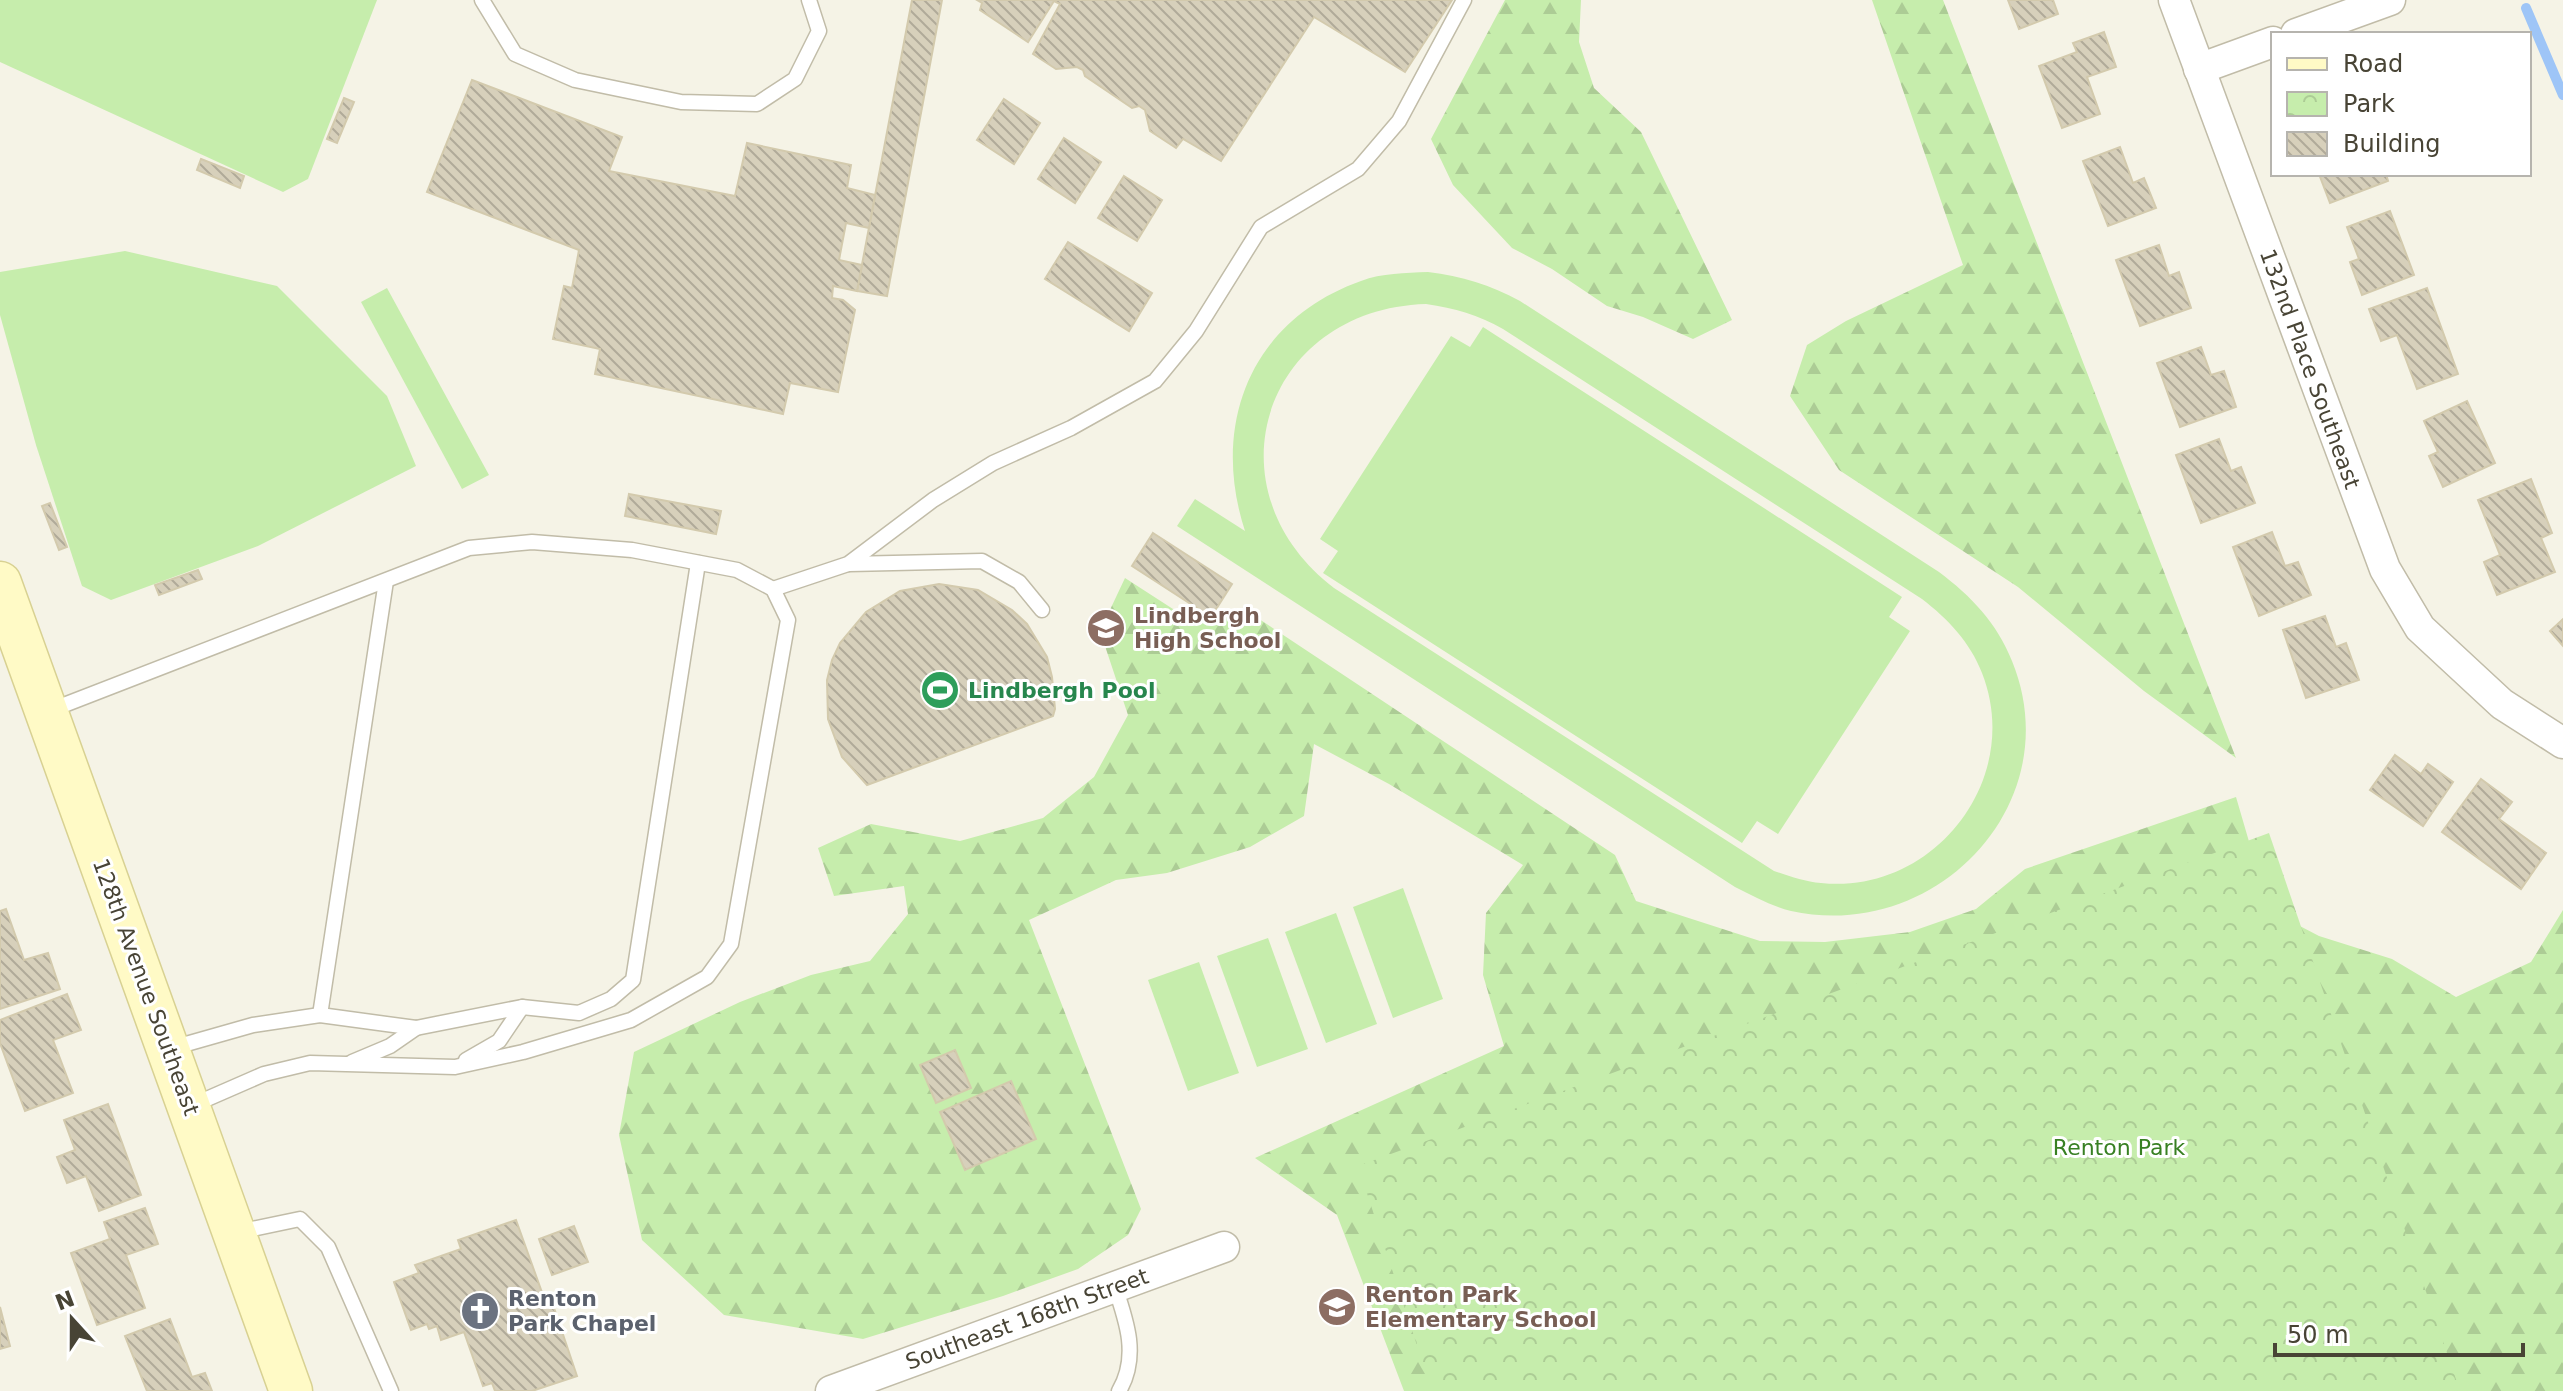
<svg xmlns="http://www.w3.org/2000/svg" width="2563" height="1391" viewBox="0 0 2563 1391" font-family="'DejaVu Sans',sans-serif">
  <defs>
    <pattern id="forest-firs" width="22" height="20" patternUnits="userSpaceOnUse" patternTransform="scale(2)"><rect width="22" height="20" fill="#c6edac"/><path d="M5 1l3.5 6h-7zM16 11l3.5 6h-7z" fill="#accc95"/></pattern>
    <pattern id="park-crowns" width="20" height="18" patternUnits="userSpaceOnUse" patternTransform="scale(2)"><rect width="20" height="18" fill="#c6edac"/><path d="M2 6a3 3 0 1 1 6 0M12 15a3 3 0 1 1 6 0" fill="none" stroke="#accc95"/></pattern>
    <pattern id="building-back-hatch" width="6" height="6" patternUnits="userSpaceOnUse" patternTransform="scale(2)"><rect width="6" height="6" fill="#d7d0bb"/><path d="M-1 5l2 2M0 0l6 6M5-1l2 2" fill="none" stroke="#b0aa99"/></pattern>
  </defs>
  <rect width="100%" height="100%" fill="#f5f3e6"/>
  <!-- forest -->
  <g fill="url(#forest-firs)">
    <polygon points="1505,0 1581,0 1579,42 1594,88 1641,132 1732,320 1693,339 1643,317 1607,306 1552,269 1512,248 1453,185 1431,139"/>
    <polygon points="1872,0 1943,0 2236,758 2144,691 2018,587 1839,470 1790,396 1807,345 1846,321 1963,265"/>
    <polygon points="1125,578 1190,620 1253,615 1615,855 1636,901 1760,941 1825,942 1910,932 1976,909 2025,869 2236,797 2269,910 2319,936 2392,959 2456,997 2531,962 2563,910 2563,1391 1404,1391 1337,1215 1255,1158 1504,1046 1483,975 1486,913 1523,865 1389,784 1314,744 1304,816 1250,847 1167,873 1116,880 1029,920 1141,1209 1128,1235 1078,1269 1003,1296 863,1339 724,1315 642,1240 619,1135 634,1052 740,1002 811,975 870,961 908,914 904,886 834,896 818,848 871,824 960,841 1043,818 1094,777 1128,715 1100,631"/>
  </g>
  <!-- park -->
  <polygon fill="url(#park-crowns)" points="2269,833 2460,1391 1432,1391 1358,1166"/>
  <!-- pitch -->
  <g fill="#c6edac" fill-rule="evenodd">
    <polygon points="0,0 377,0 308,179 283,192 0,62"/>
    <polygon points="125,251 277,286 387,396 416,466 258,546 111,600 82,586 36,445 0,315 0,272"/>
    <path d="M1428 272C1462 276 1490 285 1520 301L1939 572C1971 596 1997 623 2012 661 2070 803 1936 943 1791 911 1771 906 1753 896 1735 887L1177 526 1195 499 1245 531C1210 424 1251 320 1361 281 1382 273 1405 273 1428 272ZM1426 304C1455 308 1478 315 1503 329L1922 599C1948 619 1970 642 1982 673 2024 780 1933 895 1821 883 1805 882 1789 876 1774 871L1334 588C1205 489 1264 309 1426 304Z"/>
    <polygon points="387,288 489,475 462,489 361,302"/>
    <polygon points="1483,327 1902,597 1889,617 1910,631 1778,834 1757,821 1742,843 1323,573 1338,551 1320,539 1451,336 1470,347"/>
    <polygon points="1403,888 1443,999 1393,1018 1353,907"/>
    <polygon points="1336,913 1377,1024 1326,1043 1285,932"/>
    <polygon points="1268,938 1308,1049 1257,1067 1217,956"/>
    <polygon points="1199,962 1239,1073 1188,1091 1148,980"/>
  </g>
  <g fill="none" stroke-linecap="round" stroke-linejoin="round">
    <!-- stream -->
    <polyline stroke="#9ec5f7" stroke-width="10" points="2526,8 2563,95"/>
  </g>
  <!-- building -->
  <g fill="url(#building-back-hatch)" stroke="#d3caad" stroke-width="2">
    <polygon points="912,0 942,0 887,296 857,291"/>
    <polygon points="977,0 1452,0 1405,72 1314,17 1221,161 1183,139 1176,148 1150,131 1145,110 1139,106 1132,108 1085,76 1083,70 1077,67 1056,69 1033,54 1060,4 1054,1 1028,42 980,10 982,3"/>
    <polygon points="2008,0 2053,0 2058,14 2019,29"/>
    <polygon points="2104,32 2116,67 2087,77 2100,114 2062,128 2039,66 2077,52 2073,43"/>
    <polygon points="472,80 622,137 609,171 735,196 747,143 851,165 847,188 875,195 869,228 846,223 839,260 862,265 857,291 833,286 832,298 843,300 855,310 838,392 790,383 783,414 595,374 600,349 553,339 564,286 572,288 579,250 427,192"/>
    <polygon points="344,98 354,102 337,143 327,139"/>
    <polygon points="1004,99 1040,123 1014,164 977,140"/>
    <polygon points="1064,138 1101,162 1075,203 1038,179"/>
    <polygon points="2120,147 2133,183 2144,178 2156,208 2108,226 2083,161"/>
    <polygon points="201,159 244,176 240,188 197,170"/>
    <polygon points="2319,174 2386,174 2388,181 2330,203"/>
    <polygon points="1124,176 1162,200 1137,241 1098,218"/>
    <polygon points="2390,211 2414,275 2362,295 2350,262 2359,259 2347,227"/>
    <polygon points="1068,242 1152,293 1129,331 1045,279"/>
    <polygon points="2159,245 2169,276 2179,272 2191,308 2140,326 2116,260"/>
    <polygon points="2427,288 2458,374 2417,389 2397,335 2381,341 2369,309"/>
    <polygon points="2201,347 2211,375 2224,371 2236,407 2180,427 2157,363"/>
    <polygon points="2467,401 2495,463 2443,487 2429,456 2438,452 2424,421"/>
    <polygon points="2219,439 2231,471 2241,467 2255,503 2201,523 2176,455"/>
    <polygon points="2531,479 2552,533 2541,538 2555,572 2497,595 2484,562 2500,555 2478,500"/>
    <polygon points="629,494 721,511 716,534 625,516"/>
    <polygon points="50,503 67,547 59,550 42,506"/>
    <polygon points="2272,532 2285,566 2298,562 2311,595 2259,616 2233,547"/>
    <polygon points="1153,533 1232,584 1211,617 1132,566"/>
    <polygon points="198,570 202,579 159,595 155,585"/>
    <polygon points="939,584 978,590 1012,610 1027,624 1047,657 1052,677 1055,709 1053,716 867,785 842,757 828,719 827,680 832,660 840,643 866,612 900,591"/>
    <polygon points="2325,616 2336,647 2346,643 2359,680 2306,698 2283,630"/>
    <polygon points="2563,619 2563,646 2550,631"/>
    <polygon points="2395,755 2421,774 2428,764 2453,782 2423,826 2370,790"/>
    <polygon points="2481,779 2512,802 2499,819 2546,853 2521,889 2442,832"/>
    <polygon points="6,909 24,960 48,953 60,989 0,1009 0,911"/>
    <polygon points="67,994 81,1030 53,1040 73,1093 25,1111 0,1043 0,1020"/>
    <polygon points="955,1050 971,1088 936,1103 920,1065"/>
    <polygon points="1011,1081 1036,1139 965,1170 940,1112"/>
    <polygon points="108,1104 141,1195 99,1211 86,1176 67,1183 57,1157 75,1150 64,1120"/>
    <polygon points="145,1208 158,1244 126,1255 145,1308 97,1325 71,1253 110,1239 104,1222"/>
    <polygon points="516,1220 544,1298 550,1296 577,1376 532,1391 495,1391 492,1383 483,1386 464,1332 441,1340 437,1326 429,1329 427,1324 411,1330 394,1282 419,1273 415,1265 461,1249 458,1240"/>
    <polygon points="574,1226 588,1262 552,1275 539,1239"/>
    <polygon points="0,1307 10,1346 0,1349"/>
    <polygon points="170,1319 192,1377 205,1373 212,1391 147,1391 125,1336"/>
  </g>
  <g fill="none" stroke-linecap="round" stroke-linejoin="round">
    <defs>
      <g id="lane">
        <polyline points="482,0 515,54 575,80 681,102 757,104 795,79 819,31 809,0"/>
        <polyline points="849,564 982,561 1019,582 1042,610"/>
        <polyline points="773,589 848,564 933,500 993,463 1071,428 1155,381 1196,331 1261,227 1358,169 1399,121 1464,0"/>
        <polyline points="51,710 469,548 532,542 632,550 737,570 773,589 788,620 731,944 707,977 631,1020 523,1052 455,1067 310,1063 264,1074 193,1105"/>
        <polyline points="320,1015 386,581"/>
        <polyline points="172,1048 253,1025 320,1015 416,1028 522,1007 579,1013 611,999 633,980 698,563"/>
        <polyline points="466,1060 499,1041 522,1007"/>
        <polyline points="352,1062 390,1046 416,1028"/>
        <polyline points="238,1232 300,1219 328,1247 391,1391"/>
        <path d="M1115 1287C1127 1322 1139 1357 1119 1391"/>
      </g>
      <g id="street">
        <polyline points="2174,0 2385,569 2420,628 2502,704 2563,743"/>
        <polyline points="2296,34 2390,0"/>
        <polyline points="2199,69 2273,42"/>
        <polyline points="831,1391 1224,1247"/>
      </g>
      <polyline id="secondary" points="0,583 291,1391"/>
    </defs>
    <!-- lane casing -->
    <use href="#lane" stroke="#c1bca8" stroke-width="17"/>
    <!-- street casing -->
    <use href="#street" stroke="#c1bca8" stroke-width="33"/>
    <!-- secondary casing -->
    <use href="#secondary" stroke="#d8d192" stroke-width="45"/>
    <!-- lane -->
    <use href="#lane" stroke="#fff" stroke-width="14"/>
    <!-- street -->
    <use href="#street" stroke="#fff" stroke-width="30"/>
    <!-- secondary -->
    <use href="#secondary" stroke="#fffac6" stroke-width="42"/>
  </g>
  <!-- icons -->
  <defs>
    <symbol id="school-disc" viewBox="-11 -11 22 22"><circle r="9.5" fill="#8d6e63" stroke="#fff"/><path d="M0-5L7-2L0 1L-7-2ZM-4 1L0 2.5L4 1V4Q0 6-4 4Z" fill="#fff"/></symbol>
    <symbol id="stadium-disc" viewBox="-11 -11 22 22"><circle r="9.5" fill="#2e9e5b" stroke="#fff"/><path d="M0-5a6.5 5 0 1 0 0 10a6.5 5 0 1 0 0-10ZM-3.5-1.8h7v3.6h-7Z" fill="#fff"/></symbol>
    <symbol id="church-disc" viewBox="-11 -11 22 22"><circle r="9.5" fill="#6b7280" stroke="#fff"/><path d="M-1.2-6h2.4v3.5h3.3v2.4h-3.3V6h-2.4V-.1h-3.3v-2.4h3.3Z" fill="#fff"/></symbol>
  </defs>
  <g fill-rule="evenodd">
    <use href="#school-disc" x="1084" y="606" width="44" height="44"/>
    <use href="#stadium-disc" x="918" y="668" width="44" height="44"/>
    <use href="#school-disc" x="1315" y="1285" width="44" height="44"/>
    <use href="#church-disc" x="458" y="1289" width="44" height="44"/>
  </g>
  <g text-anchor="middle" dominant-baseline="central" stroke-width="6" stroke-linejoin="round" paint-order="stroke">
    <!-- street labels -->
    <g font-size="22" fill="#484435" stroke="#fff">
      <text transform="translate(2310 369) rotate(70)">132nd Place Southeast</text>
      <text transform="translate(146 987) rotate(70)">128th Avenue Southeast</text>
      <text transform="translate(1027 1319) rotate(-20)">Southeast 168th Street</text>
    </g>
    <!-- education labels -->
    <g font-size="22" font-weight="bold" fill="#785e54" stroke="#fff" text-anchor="start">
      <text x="1134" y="615">Lindbergh<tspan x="1134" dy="25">High School</tspan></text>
      <text x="1365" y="1294">Renton Park<tspan x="1365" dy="25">Elementary School</tspan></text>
    </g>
    <!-- leisure labels -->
    <g font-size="22" font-weight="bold" fill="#27864d" stroke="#fff" text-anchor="start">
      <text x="968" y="690">Lindbergh Pool</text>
    </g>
    <!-- park labels -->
    <g font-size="22" fill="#388023" stroke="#fff">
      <text x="2119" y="1147">Renton Park</text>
    </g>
    <!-- worship labels -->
    <g font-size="22" font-weight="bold" fill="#5b616d" stroke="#fff" text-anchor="start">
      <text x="508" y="1298">Renton<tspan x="508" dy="25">Park Chapel</tspan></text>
    </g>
  </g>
  <!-- legend -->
  <rect x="2271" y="32" width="260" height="144" fill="#ffffff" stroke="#b6b4ae" stroke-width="2"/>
  <rect x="2287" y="58" width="40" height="12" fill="#fffac6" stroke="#b6b4ae" stroke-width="2"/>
  <text x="2343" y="72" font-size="24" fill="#484435">Road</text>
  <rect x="2287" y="92" width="40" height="24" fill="url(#park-crowns)" stroke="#b6b4ae" stroke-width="2"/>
  <text x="2343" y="112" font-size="24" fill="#484435">Park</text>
  <rect x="2287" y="132" width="40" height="24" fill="url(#building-back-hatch)" stroke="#b6b4ae" stroke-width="2"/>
  <text x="2343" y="152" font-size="24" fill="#484435">Building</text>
  <!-- north arrow -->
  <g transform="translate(72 1319) rotate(339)" stroke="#ffffff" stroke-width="6" paint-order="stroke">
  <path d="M0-6L14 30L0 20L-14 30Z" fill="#484435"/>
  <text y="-12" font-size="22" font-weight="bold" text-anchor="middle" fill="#484435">N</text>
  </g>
  <!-- scale -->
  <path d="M2275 1343v12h248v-12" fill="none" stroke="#484435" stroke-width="4"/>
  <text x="2287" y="1343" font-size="24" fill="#484435" stroke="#ffffff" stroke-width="6" paint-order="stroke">50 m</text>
</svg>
